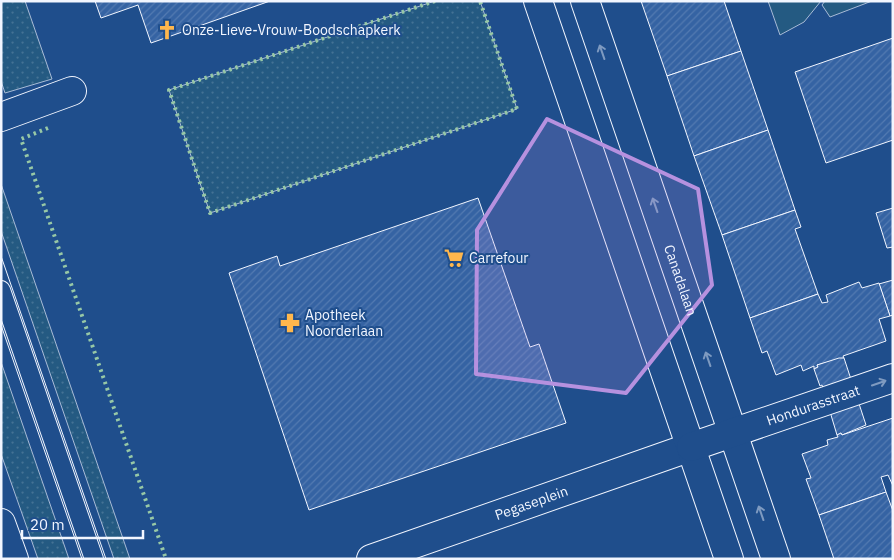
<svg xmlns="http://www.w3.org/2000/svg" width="894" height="560" viewBox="0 0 894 560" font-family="'IBM Plex Sans',sans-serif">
  <defs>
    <pattern id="grass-dots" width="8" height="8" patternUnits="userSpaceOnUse" patternTransform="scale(1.25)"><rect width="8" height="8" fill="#245a82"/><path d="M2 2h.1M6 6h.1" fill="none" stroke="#447295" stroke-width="1.8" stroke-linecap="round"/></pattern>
    <pattern id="building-hatch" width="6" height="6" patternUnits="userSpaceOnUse" patternTransform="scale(1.25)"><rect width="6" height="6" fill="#3563a3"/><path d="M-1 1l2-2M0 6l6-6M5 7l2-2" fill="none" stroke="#537ab1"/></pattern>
  </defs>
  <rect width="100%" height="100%" fill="#1f4e8c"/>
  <!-- grass -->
  <g fill="url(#grass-dots)" stroke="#a8bbd7">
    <polygon points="1,1 25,1 52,79 5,93 1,81"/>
    <polygon points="435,1 480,1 517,109 210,213 169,90"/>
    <polygon points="1,184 130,559 114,559 1,231"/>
    <polygon points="1,362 69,559 38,559 1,454"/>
  </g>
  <!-- park -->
  <g fill="#245a82" stroke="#a8bbd7">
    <polygon points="768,1 821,1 804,22 780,35"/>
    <polygon points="825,1 872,1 830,17 822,5"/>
  </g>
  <!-- building -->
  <g fill="url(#building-hatch)" stroke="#f2f6ff">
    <polygon points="95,1 270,1 151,43 138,5 101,18"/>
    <polygon points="641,1 724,1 741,51 667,76"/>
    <polygon points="893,38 893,140 826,163 795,72"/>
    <polygon points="741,51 768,130 694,156 667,76"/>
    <polygon points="768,130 795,210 722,235 694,156"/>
    <polygon points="478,198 530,347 539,344 566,423 309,510 229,273 277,256 280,266"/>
    <polygon points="893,208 893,247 887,248 876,213"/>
    <polygon points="795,210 801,227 795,229 818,294 750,318 722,235"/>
    <polygon points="893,280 893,315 890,316 879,284"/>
    <polygon points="859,282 862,288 879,283 890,316 879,319 886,341 843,356 844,358 817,365 818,367 814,369 814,366 803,371 801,365 776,375 767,351 762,353 750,318 818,294 822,303 828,302 826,295"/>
    <polygon points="839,358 844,358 866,425 842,435 841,433 837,435 822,385 820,386 814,369 818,367 817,365"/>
    <polygon points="893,418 893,486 888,475 881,477 886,492 819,515 806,479 811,478 802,454 828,445 827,440 838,437 837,435 841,433 842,435"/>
    <polygon points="886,492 893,511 893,559 834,559 819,515"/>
  </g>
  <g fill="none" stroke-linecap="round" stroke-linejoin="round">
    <defs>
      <polyline id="service" points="1,290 94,559"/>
      <g id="pedestrian">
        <polyline points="1,117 72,91"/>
        <path id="s1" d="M371 559 691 447"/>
      </g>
      <g id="minor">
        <polyline points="538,1 729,559"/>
        <path id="s2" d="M585 1 776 559"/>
        <path id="s3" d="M691 447 893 378"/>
      </g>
      <polyline id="primary" points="1,523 14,559"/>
    </defs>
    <!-- service casing -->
    <use href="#service" stroke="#f2f6ff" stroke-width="20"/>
    <!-- pedestrian casing -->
    <use href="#pedestrian" stroke="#f2f6ff" stroke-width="30"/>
    <!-- minor casing -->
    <use href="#minor" stroke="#f2f6ff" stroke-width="30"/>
    <!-- primary casing -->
    <use href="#primary" stroke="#f2f6ff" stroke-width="30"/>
    <!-- service -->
    <use href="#service" stroke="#1f4e8c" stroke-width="18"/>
    <!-- pedestrian -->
    <use href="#pedestrian" stroke="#1f4e8c" stroke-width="28"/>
    <!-- minor -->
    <use href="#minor" stroke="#1f4e8c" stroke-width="28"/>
    <!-- primary -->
    <use href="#primary" stroke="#1f4e8c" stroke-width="28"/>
    <!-- tram -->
    <g stroke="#f2f6ff" stroke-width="1">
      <polyline points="1,256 106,559"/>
      <polyline points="1,325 82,559"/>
    </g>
    <!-- hedge -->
    <g stroke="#97c8a6" stroke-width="4" stroke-dasharray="2.5 4" stroke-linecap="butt">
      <polyline points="435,1 169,90 210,213 517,109 480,1"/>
      <polyline points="48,128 21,139 166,559"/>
    </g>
  </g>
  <!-- one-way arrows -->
  <defs><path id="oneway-shaft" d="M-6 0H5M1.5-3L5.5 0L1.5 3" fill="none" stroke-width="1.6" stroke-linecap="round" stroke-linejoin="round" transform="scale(1.25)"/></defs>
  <g stroke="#7e9ac0">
    <use href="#oneway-shaft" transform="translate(602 52) rotate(-109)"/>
    <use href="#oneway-shaft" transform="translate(655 205) rotate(-109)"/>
    <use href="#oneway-shaft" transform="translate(708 359) rotate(-109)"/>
    <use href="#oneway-shaft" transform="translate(879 383) rotate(-19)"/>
    <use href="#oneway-shaft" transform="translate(761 513) rotate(-109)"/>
  </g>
  <!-- marked area -->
  <path fill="#b691df" fill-opacity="0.2" stroke="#b691df" stroke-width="4" stroke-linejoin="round" d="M547 119 698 189 712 285 626 393 476 374 477 230Z"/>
  <!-- icons -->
  <defs>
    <symbol id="church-bare" viewBox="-9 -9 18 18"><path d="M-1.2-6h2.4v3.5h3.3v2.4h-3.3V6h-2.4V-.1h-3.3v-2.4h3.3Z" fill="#ffb74d" stroke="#1f4e8c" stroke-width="2.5" paint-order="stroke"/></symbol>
    <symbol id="supermarket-bare" viewBox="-9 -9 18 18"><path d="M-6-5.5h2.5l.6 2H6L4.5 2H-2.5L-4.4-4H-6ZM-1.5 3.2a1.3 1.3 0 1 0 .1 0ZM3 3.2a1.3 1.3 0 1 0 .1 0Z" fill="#ffb74d" stroke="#1f4e8c" stroke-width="2.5" paint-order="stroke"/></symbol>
    <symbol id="pharmacy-bare" viewBox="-9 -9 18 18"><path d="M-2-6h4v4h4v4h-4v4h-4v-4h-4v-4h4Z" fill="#ffb74d" stroke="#1f4e8c" stroke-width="2.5" paint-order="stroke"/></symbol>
  </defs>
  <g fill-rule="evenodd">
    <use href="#church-bare" x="153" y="16" width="28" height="28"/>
    <use href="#supermarket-bare" x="440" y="244" width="28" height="28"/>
    <use href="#pharmacy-bare" x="276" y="309" width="28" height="28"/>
  </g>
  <g text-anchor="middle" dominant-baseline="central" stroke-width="4" stroke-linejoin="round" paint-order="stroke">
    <!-- poi labels -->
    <g font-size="14" fill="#f2f6ff" stroke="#1f4e8c" text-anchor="start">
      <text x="182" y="30">Onze-Lieve-Vrouw-Boodschapkerk</text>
      <text x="469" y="258">Carrefour</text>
      <text x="305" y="315">Apotheek<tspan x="305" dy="16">Noorderlaan</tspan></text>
    </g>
    <!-- street labels -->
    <g font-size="14" fill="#f2f6ff" stroke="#1f4e8c">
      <text stroke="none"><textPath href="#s2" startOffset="295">Canadalaan</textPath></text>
      <text stroke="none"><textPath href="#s3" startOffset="129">Hondurasstraat</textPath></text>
      <text stroke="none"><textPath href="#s1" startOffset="170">Pegaseplein</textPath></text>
    </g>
  </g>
  <!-- border -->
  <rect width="894" height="560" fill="none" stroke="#f2f6ff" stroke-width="5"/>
  <!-- scale -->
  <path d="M22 530v8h121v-8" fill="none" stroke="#f2f6ff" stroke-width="2.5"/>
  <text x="30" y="530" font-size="15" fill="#f2f6ff" stroke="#1f4e8c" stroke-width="4" paint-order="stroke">20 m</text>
</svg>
